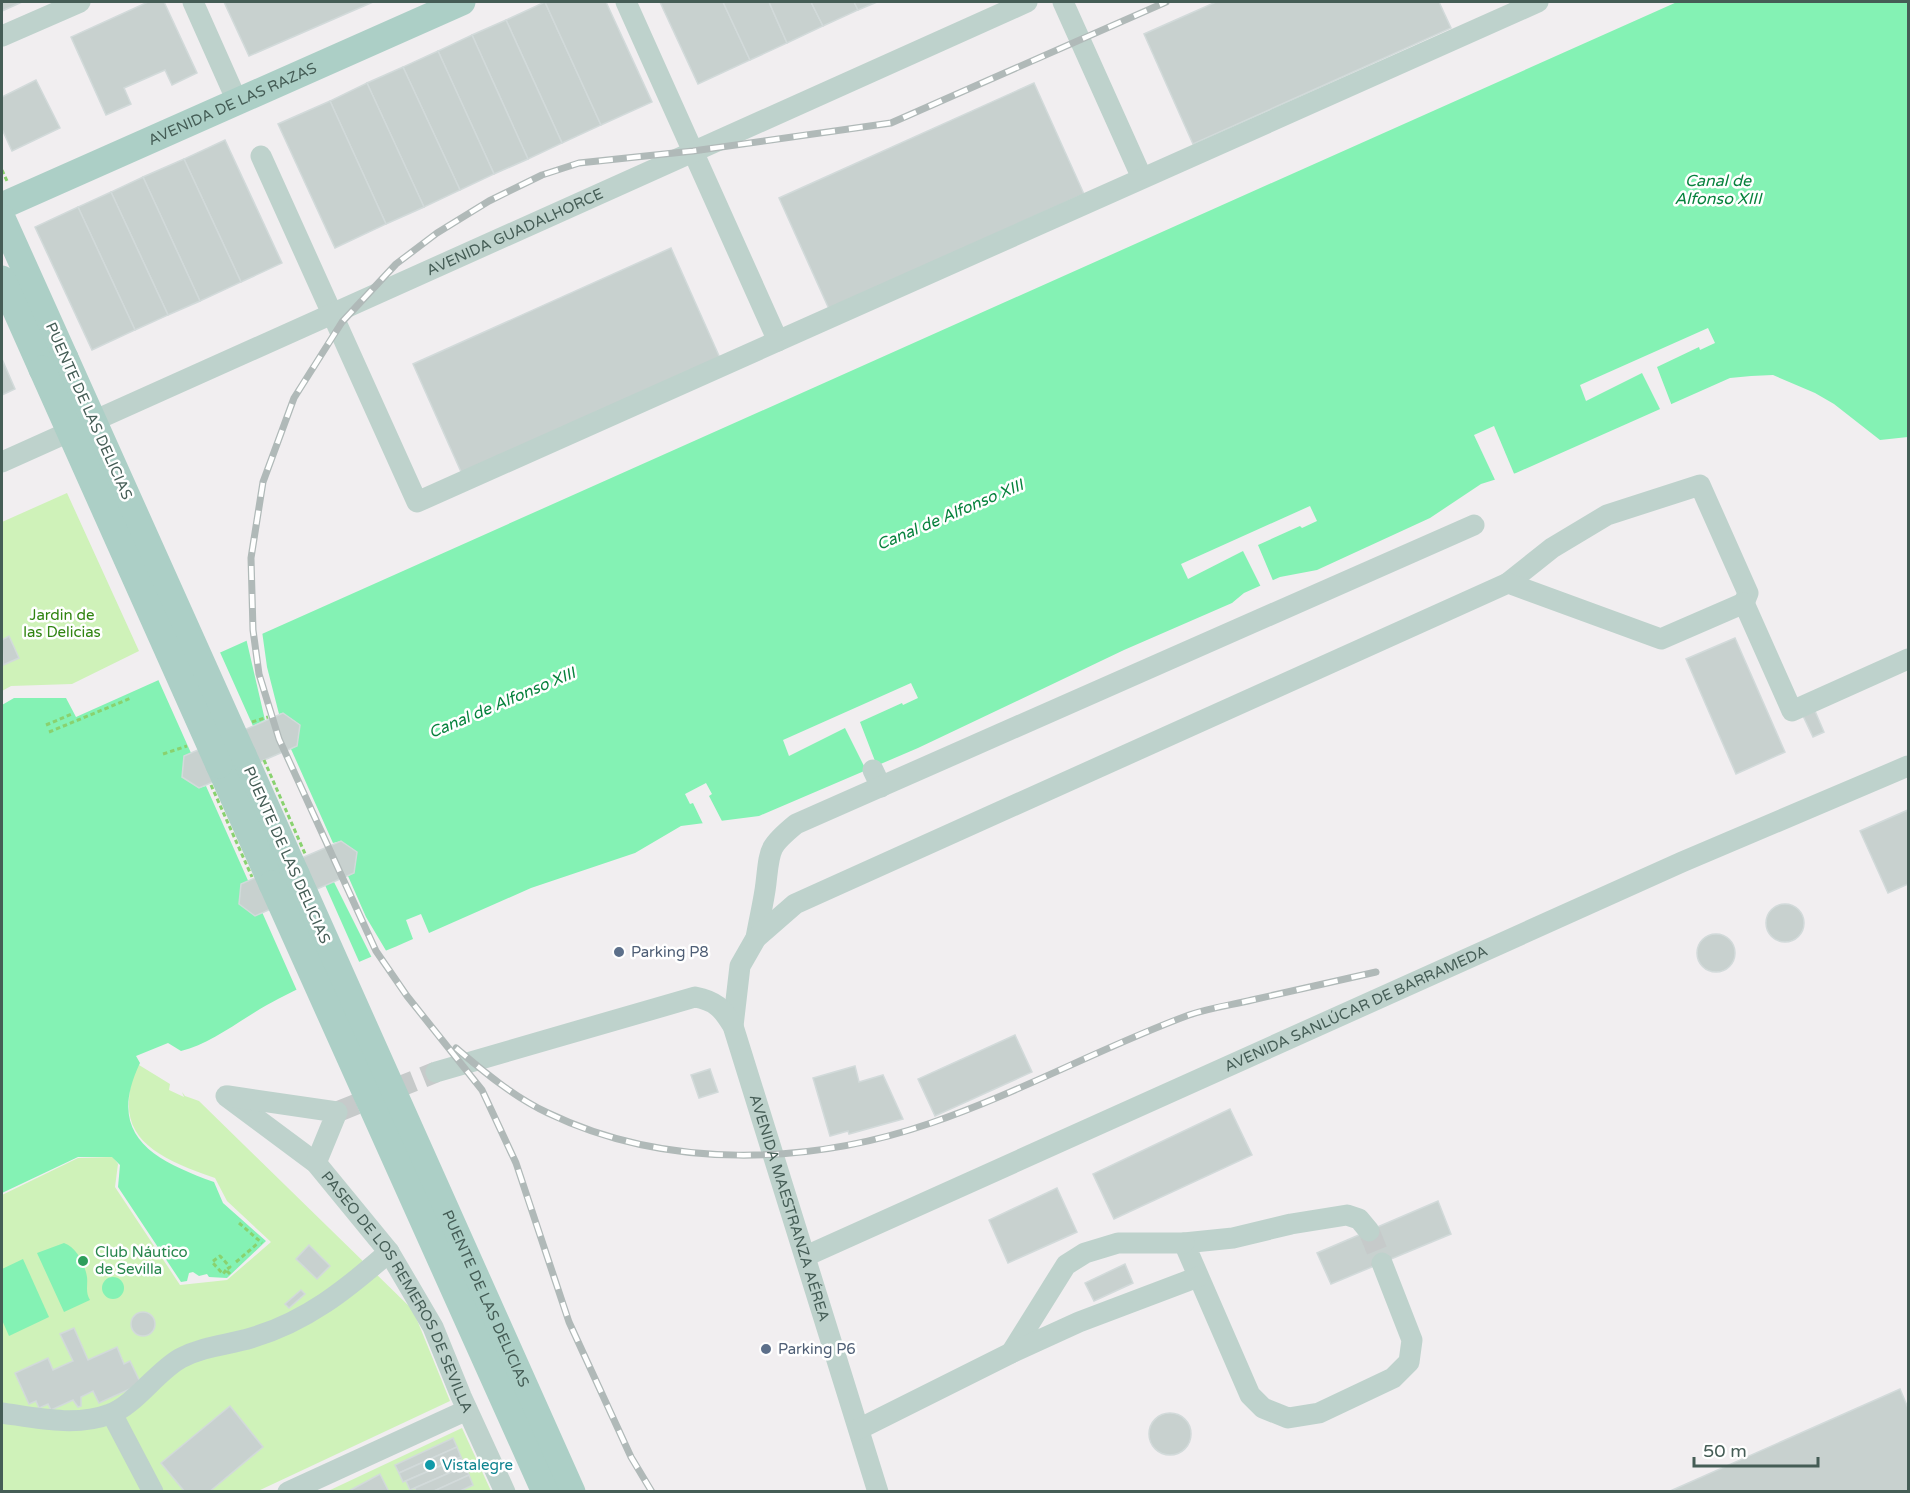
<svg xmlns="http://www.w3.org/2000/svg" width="1910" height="1493" viewBox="0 0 1910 1493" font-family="'Varela Round',sans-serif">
  <rect width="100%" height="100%" fill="#f1eef0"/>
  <!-- green -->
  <g fill="#cff2b9">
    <polygon points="67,493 139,651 72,684 11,686 2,691 2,522"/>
    <path d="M139 1065 170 1084 169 1090 184 1097 182 1092 185 1096 199 1101 413 1310 450 1401 258 1491 2 1492V1195L78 1158 113 1157 118 1164 115 1187 180 1285 227 1280 271 1242 227 1201 215 1178C163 1160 126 1142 129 1100 130 1087 131 1077 139 1065Z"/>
    <polygon points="462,1428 491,1491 326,1492"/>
  </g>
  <!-- water -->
  <g fill="#84f2b4">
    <path d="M1677 2H1908V437L1880 440 1834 404 1815 393 1773 375 1751 376 1730 378 1516 473 1481 484 1430 518 1317 570 1280 577 1244 593 1232 603 1124 650 918 748 759 816 681 826 635 853 531 888 429 933 421 914 406 920 413 939C368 959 321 976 278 999 246 1015 214 1043 181 1051L168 1043 136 1056 140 1063C105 1136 154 1160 214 1182L223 1203 266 1241 227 1278 209 1277 207 1274 199 1276 193 1272 189 1273 187 1281 181 1282 118 1187 120 1165 112 1157H78L2 1193V705L14 698H66L76 717Z"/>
    <path d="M64 1243C76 1247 85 1264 87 1277 88 1285 85 1292 90 1300L64 1312 37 1253Z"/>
    <polygon points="23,1259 49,1317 9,1336 2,1320 2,1269"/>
    <circle cx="113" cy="1288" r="11"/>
  </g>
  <!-- pier -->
  <g fill="#f1eef0">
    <polygon points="1708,328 1715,343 1700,350 1699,347 1657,367 1672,406 1661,411 1642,373 1586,401 1580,385"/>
    <polygon points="1494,426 1515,476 1496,482 1474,435"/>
    <polygon points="1310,506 1317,521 1302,528 1300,526 1258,545 1274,583 1262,589 1243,551 1188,579 1181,564"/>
    <polygon points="262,631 267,667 279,714 283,713 300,725 297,746 291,749 333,843 341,841 357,852 354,873 348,876 366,917 388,954 373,960 334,882 325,885 361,966 298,993 206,786 199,788 182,777 184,756 191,753 157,677 219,650 253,726 265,720 246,638"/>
    <polygon points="911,683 918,698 903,705 902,703 860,722 875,761 864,766 845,728 789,756 783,740"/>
    <polygon points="706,783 712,794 709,796 723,823 704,826 693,803 690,804 685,794"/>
  </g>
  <!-- building -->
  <g fill="#c8d1cf" stroke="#d2dada" stroke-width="1.5">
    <polygon points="2,2 22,2 2,11"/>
    <polygon points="148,2 164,2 197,73 172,85 165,70 124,88 131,104 106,115 71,37"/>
    <polygon points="224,2 373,2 249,56"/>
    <polygon points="545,2 601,125 562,143 506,20"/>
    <polygon points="545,2 606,2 652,102 601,125"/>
    <polygon points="660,2 723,2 750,60 698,84"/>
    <polygon points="723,2 769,2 787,43 750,60"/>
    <polygon points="769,2 811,2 823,26 787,43"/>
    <polygon points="811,2 854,2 858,10 823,26"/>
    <polygon points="854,2 877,2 858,10"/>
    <polygon points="1216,2 1439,2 1451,28 1193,144 1144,34"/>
    <polygon points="506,20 562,143 528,159 472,35"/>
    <polygon points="472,35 528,159 494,174 438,51"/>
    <polygon points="438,51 494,174 460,190 403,67"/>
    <polygon points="403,67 460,190 424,207 367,83"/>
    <polygon points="36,80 60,128 12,151 2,129 2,97"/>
    <polygon points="367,83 424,207 386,224 330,101"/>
    <polygon points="1034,83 1084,194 829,309 779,198"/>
    <polygon points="330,101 386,224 335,248 278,124"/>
    <polygon points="225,140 282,263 241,282 184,159"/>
    <polygon points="184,159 241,282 200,301 143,177"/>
    <polygon points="143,177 200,301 168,315 111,192"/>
    <polygon points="111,192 168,315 135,330 78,207"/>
    <polygon points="78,207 135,330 92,350 35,227"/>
    <polygon points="671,248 720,358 462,474 413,364"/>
    <polygon points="2,359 15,389 2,395"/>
    <polygon points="9,636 19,658 3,665 2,640"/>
    <polygon points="1735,638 1785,752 1736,774 1686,659"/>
    <polygon points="1815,711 1824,732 1813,737 1803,716"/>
    <polygon points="283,713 300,725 297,746 199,788 182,777 184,756"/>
    <polygon points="1908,810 1908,884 1888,893 1860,831"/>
    <polygon points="341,841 357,852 354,873 255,916 239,904 241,884"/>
    <circle cx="1785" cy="923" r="19"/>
    <circle cx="1716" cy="953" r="19"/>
    <polygon points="1015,1035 1032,1072 935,1116 918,1079"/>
    <polygon points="855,1066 859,1082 883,1075 903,1119 849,1134 848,1131 830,1136 813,1078"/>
    <polygon points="710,1069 718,1092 699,1098 691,1075"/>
    <polygon points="1230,1109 1252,1155 1114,1219 1093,1174"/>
    <polygon points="1057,1188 1077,1232 1008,1263 989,1220"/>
    <polygon points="1438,1201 1451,1234 1331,1284 1317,1253"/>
    <polygon points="309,1245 330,1266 317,1279 296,1259"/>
    <polygon points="1125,1264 1133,1283 1094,1301 1085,1283"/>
    <polygon points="301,1290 305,1294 289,1308 285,1304"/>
    <circle cx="143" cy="1324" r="12"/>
    <polygon points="74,1328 88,1360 117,1347 124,1364 130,1361 141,1384 99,1403 93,1391 81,1397 81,1406 78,1407 73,1400 51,1410 48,1404 39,1408 36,1401 29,1404 15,1373 48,1358 53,1370 73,1361 60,1334"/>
    <polygon points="1900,1389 1908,1408 1908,1492 1668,1492"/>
    <polygon points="230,1406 263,1447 209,1492 185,1492 161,1463"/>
    <circle cx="1170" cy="1434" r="21"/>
    <polygon points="453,1438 457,1447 399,1473 395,1465"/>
    <polygon points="457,1447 461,1457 403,1482 399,1473"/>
    <polygon points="461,1457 465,1466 410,1490 406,1481"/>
    <polygon points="465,1466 469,1475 432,1492 416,1492 415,1488"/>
    <polygon points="380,1474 389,1492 347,1492"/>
    <polygon points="469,1475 473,1485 458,1492 432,1492"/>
  </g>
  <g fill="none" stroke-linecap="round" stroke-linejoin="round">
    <!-- minor-tunnel -->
    <g stroke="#c6caca" stroke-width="21" stroke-dasharray="21 10" stroke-linecap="butt">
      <polyline points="337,1112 436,1072"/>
      <polyline points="1369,1231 1382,1263"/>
    </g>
    <!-- path -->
    <g stroke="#89d26f" stroke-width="3" stroke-dasharray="4.5 3" stroke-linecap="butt">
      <polyline points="2,170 7,181"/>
      <polyline points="252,722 268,717"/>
      <polyline points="46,725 72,714"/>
      <polyline points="49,732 131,698"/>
      <polyline points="163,754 187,746"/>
      <polyline points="239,1223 262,1243"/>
      <polyline points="236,1262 257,1244"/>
      <polyline points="226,1270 223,1274 212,1262 220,1256 230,1267 226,1270 230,1274"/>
    </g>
    <!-- minor -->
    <g stroke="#bed2cc" stroke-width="21">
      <polyline points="193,2 237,101"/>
      <polyline points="626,2 778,341"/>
      <polyline points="1063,2 1142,178"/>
      <polyline points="2,36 80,2"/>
      <polyline points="261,156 417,502 1538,2"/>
      <path id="s1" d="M2 462 1027 2"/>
      <polyline points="1508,583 1552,548 1607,515 1700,485 1748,593 1744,603"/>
      <polyline points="873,770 881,787"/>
      <path d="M756 938C759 920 764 901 766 883 770 849 768 847 796 824L1474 525"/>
      <polyline points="733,1026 740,966 756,938 795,904 1508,583 1661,639 1744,603 1792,711 1908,659"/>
      <path id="s2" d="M436 1072 695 997C716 1001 722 1008 733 1026L878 1492"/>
      <path id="s3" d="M226 1096 316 1163 389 1252 433 1327 461 1396 505 1492"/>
      <polyline points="228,1096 337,1112 316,1163"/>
      <polyline points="1369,1231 1359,1219 1347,1215 1291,1224 1233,1238 1184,1243 1250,1395 1263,1408 1288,1418 1319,1413 1393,1378 1409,1362 1412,1340 1382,1263"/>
      <path id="s4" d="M806 1256 1682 862 1908 766"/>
      <polyline points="1011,1353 1066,1265 1085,1253 1118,1243 1184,1243"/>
      <path d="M2 1413C37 1418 76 1427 110 1414 134 1406 158 1370 181 1358 204 1346 228 1345 251 1338 306 1322 347 1289 389 1252"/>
      <polyline points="112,1414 153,1492"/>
      <polyline points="859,1429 1011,1353 1079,1322 1198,1277"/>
      <polyline points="288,1492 467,1410"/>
    </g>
    <!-- major -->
    <g stroke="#accfc6" stroke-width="27">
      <path id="s5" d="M2 206 462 2"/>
      <polyline points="2,218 65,358"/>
      <polyline points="2,279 42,369"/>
      <polyline points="243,755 296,874"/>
      <polyline points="219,765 272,884"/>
    </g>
    <defs>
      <g id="rail">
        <path d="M456 1048C484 1072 514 1097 548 1113 667 1170 809 1165 931 1123 1019 1093 1102 1047 1189 1015 1209 1008 1231 1005 1252 1000 1293 991 1335 981 1376 972"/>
        <polyline points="652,1492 631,1457 569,1322 516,1163 482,1090 407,996 376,951 279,739 259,674 253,630 251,558 263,482 294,398 342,322 396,264 437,233 489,201 542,175 579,163 693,151 891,123 1166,2"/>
      </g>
    </defs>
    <!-- rail casing -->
    <use href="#rail" stroke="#b0b9b8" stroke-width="7"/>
    <!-- rail -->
    <use href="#rail" stroke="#fff" stroke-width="4.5" stroke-dasharray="14" stroke-linecap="butt"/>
    <!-- path-bridge -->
    <g stroke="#89d26f" stroke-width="3" stroke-dasharray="4.5 3" stroke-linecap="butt">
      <polyline points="264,760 306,856"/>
      <polyline points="211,785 252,877"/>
    </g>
    <!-- major-bridge -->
    <g stroke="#accfc6" stroke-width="27">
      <polyline points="65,358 243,755"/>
      <polyline points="42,369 219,765"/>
      <path id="s6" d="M296 874 572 1492"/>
      <polyline points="272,884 545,1492"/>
    </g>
  </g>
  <!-- markers -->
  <g fill="#5c6f8a" stroke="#fff" stroke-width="2">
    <circle cx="619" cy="952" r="6"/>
    <circle cx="766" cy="1349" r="6"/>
  </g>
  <circle fill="#2e9e5b" stroke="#fff" stroke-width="2" cx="83" cy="1261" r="6"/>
  <circle fill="#0f9aa8" stroke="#fff" stroke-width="2" cx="430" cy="1465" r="6"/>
  <g text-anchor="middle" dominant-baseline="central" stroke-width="5" stroke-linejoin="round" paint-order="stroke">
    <!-- street labels -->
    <g font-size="15" fill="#455d56" stroke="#fff">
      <text stroke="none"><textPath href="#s5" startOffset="252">AVENIDA DE LAS RAZAS</textPath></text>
      <text stroke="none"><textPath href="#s1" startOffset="562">AVENIDA GUADALHORCE</textPath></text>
      <text transform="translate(89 411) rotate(66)">PUENTE DE LAS DELICIAS</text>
      <text transform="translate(287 855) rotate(66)">PUENTE DE LAS DELICIAS</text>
      <text stroke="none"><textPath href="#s4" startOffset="603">AVENIDA SANLÚCAR DE BARRAMEDA</textPath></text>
      <text stroke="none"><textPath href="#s2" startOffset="510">AVENIDA MAESTRANZA AÉREA</textPath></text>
      <text stroke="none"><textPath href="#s3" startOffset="266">PASEO DE LOS REMEROS DE SEVILLA</textPath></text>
      <text stroke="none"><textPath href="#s6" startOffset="465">PUENTE DE LAS DELICIAS</textPath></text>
    </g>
    <!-- park labels -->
    <g font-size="15" fill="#308411" stroke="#fff">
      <text x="62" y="615">Jardin de<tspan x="62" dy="17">las Delicias</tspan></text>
    </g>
    <!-- service labels -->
    <g font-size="15" fill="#4e5e75" stroke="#fff" text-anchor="start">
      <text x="631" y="952">Parking P8</text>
      <text x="778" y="1349">Parking P6</text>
    </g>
    <!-- leisure labels -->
    <g font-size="15" fill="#27864d" stroke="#fff" text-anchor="start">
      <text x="95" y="1252">Club Náutico<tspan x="95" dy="17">de Sevilla</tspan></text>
    </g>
    <!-- culture labels -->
    <g font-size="15" fill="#0d838f" stroke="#fff" text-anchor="start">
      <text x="442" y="1465">Vistalegre</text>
    </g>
    <!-- water labels -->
    <g font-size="16" font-style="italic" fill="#07823d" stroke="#fff">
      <text x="1718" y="181">Canal de<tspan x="1718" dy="18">Alfonso XIII</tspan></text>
      <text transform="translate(950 515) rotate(-23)">Canal de Alfonso XIII</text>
      <text transform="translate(502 703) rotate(-23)">Canal de Alfonso XIII</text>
    </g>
  </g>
  <!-- border -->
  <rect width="1910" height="1493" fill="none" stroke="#455d56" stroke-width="6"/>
  <!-- scale -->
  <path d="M1694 1457v9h124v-9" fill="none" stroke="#455d56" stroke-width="3"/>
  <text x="1703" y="1457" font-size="18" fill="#455d56" stroke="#ffffff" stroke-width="4.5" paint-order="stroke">50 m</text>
</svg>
